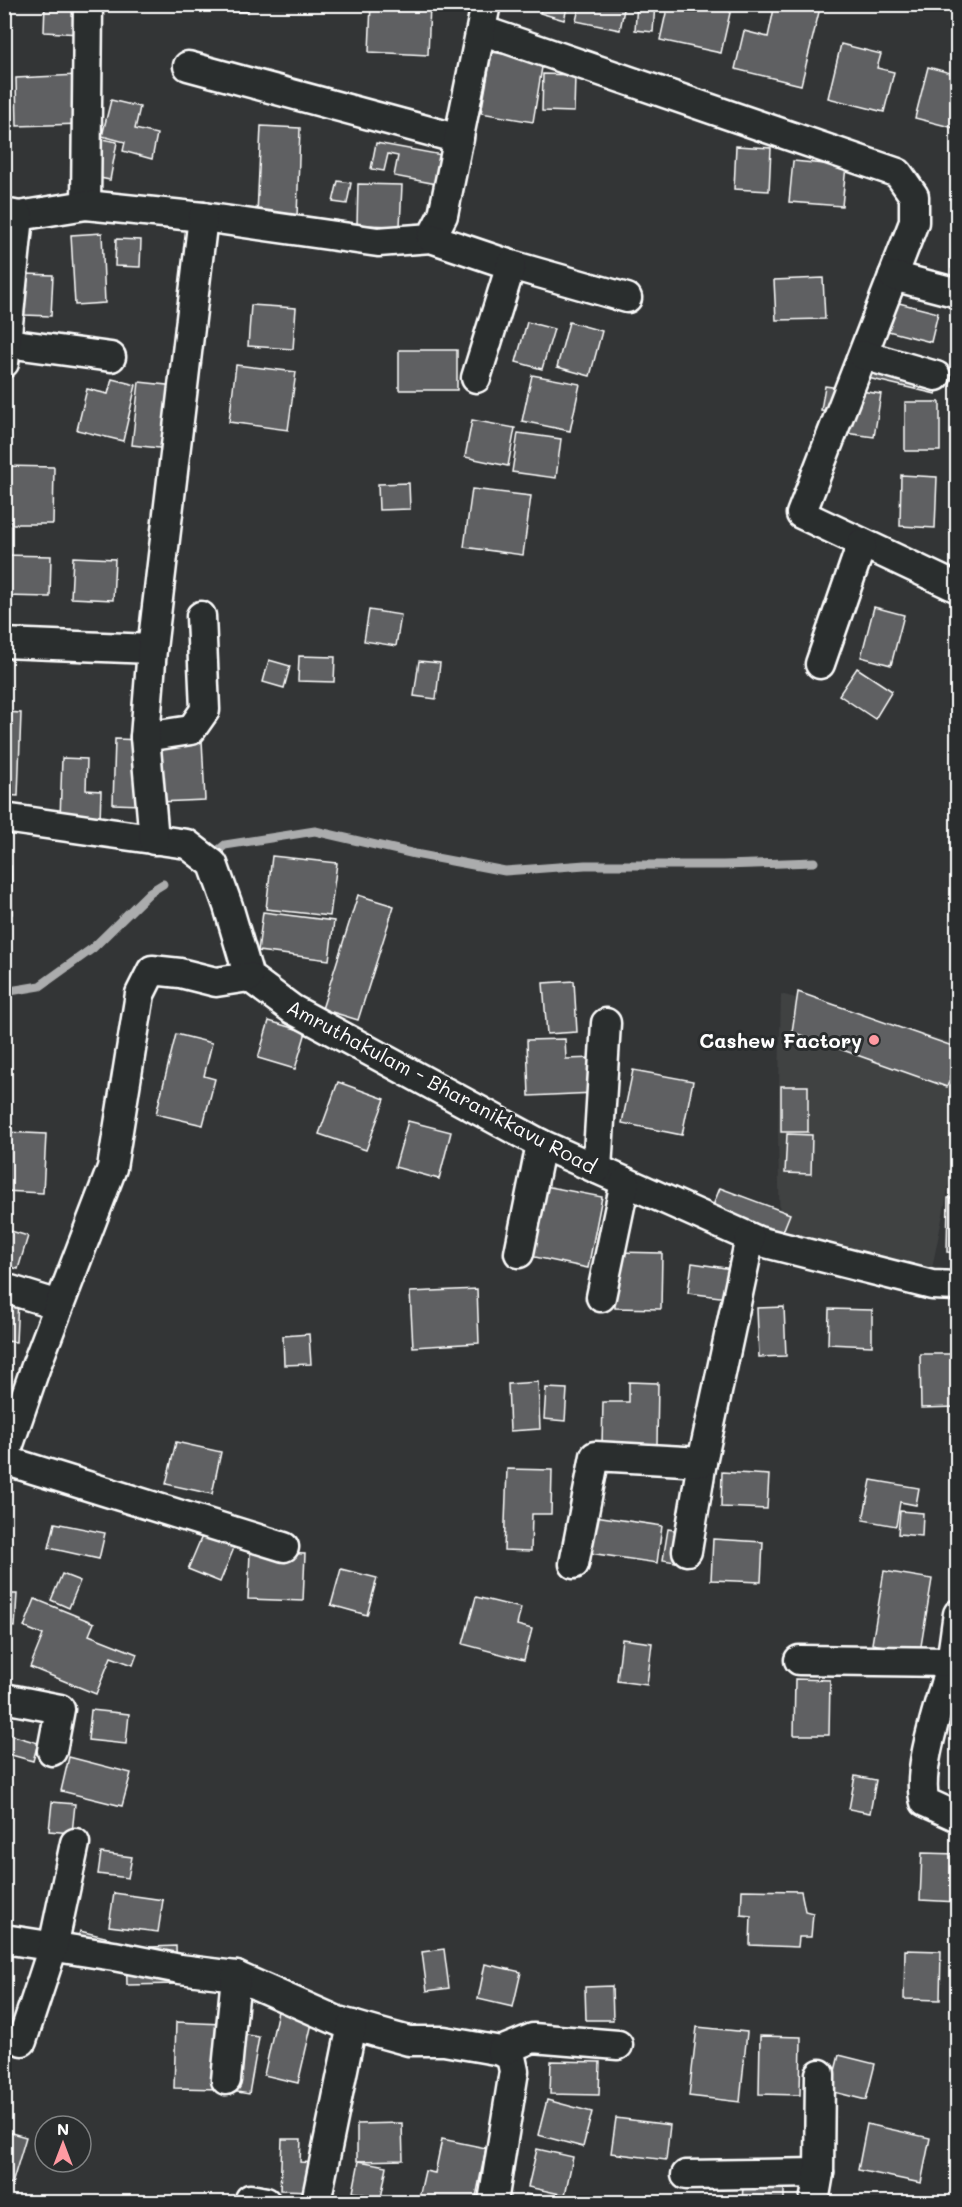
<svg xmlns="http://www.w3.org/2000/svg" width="962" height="2207" viewBox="0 0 962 2207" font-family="Mali,sans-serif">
  <rect width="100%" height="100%" fill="#333536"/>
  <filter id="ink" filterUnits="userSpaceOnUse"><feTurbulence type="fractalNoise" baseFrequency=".0167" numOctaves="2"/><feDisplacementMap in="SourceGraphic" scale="12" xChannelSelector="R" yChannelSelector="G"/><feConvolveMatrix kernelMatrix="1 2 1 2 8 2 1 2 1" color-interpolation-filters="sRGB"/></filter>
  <g filter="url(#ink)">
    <!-- built -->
    <polygon fill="#404243" points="781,994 957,1044 957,1145 931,1273 780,1237 778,1133"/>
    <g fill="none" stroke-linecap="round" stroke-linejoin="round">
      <!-- stream -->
      <g stroke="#abacad" stroke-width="9">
        <polyline points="220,849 225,845 315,831 415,854 505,871 585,865 723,865 814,862"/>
        <polyline points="4,992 40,986 93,948 150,892 163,884"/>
      </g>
    </g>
    <!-- building -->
    <g fill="#5f6162" stroke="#fff" stroke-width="1.5">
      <polygon points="45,4 82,4 81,34 44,32"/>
      <polygon points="189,4 248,4 248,12 189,10"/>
      <polygon points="371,4 430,4 428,55 369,52"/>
      <polygon points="543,4 568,4 564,20 540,13"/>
      <polygon points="580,4 625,4 620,30 576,21"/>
      <polygon points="637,4 655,4 653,32 635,30"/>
      <polygon points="668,4 732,4 721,53 660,40"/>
      <polygon points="775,4 821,4 801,85 735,69 744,31 768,37"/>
      <polygon points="841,44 881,54 877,68 894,72 884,112 828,98"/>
      <polygon points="492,52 543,61 533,122 481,113"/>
      <polygon points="928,67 958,75 958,129 915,118"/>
      <polygon points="543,74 575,75 574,112 542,111"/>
      <polygon points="78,75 80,124 17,126 16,78"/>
      <polygon points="111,100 140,107 135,129 157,134 152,159 123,151 125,142 102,136"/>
      <polygon points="261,126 300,128 297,217 257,215"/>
      <polygon points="102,139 117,142 110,180 95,177"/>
      <polygon points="376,143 442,155 437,184 394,176 398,156 388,154 384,171 371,169"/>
      <polygon points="736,146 771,148 769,191 734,189"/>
      <polygon points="793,161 846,166 842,206 789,202"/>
      <polygon points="338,181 351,183 347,204 333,202"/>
      <polygon points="358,184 402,185 400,226 357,225"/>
      <polygon points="952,218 958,219 958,268 951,268"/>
      <polygon points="102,233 105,303 75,305 71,235"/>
      <polygon points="116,239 141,240 140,267 115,266"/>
      <polygon points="26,274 53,275 51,316 24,315"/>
      <polygon points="823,278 825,319 776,320 774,280"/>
      <polygon points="895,302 938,313 931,342 888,331"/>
      <polygon points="251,305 296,308 293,349 248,346"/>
      <polygon points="527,322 554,329 542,369 516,362"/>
      <polygon points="569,322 602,331 590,376 557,367"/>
      <rect x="399" y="350" width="58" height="40"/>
      <polygon points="865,350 942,369 936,394 859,376"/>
      <polygon points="236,365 296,372 288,430 229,422"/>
      <polygon points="532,375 580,384 570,431 522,421"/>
      <polygon points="112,379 136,385 123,441 77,430 87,389 108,394"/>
      <polygon points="139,382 176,386 168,449 132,445"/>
      <polygon points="825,386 881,394 874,437 831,431 834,411 821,410"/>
      <rect x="905" y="402" width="35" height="49"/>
      <polygon points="472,420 515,428 508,466 465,457"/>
      <polygon points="518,433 561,439 556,478 512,472"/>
      <polygon points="4,466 54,467 53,524 4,524"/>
      <polygon points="901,475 937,477 935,528 900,526"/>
      <polygon points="409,483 410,509 379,510 378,484"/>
      <polygon points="472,489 531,496 523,555 464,547"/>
      <polygon points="4,555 51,556 50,597 4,596"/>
      <polygon points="73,557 115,559 113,600 71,598"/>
      <polygon points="874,607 904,615 891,665 861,657"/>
      <polygon points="369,610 401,615 396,646 364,641"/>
      <polygon points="299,656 335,657 334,682 298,681"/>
      <polygon points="269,660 290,666 284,688 263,682"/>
      <polygon points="419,661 440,663 436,699 414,696"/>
      <polygon points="857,668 892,691 875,719 839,695"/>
      <polygon points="958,690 958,709 949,704"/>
      <polygon points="4,712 21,713 18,796 4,795"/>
      <polygon points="115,739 144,740 142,805 113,804"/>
      <polygon points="202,740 205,800 159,802 157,741"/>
      <polygon points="62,758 87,759 86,790 101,791 100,821 60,820"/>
      <polygon points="272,856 337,863 330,916 266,909"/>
      <polygon points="4,866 11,866 12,914 4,914"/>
      <polygon points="358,895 394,906 358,1020 322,1009"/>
      <polygon points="263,912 334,921 329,960 258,951"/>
      <polygon points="574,981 577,1032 547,1034 543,983"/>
      <polygon points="798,992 958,1048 958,1058 947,1087 792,1032"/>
      <polygon points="269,1021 306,1032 295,1069 258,1058"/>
      <polygon points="176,1034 212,1043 204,1076 215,1079 203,1125 156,1114"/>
      <polygon points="565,1039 566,1059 594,1058 595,1093 529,1096 527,1040"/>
      <polygon points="633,1070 693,1081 682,1135 622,1123"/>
      <polygon points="338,1082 385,1099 366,1150 319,1134"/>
      <rect x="781" y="1086" width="27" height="46"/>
      <polygon points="408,1121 451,1132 439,1179 395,1167"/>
      <polygon points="4,1132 46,1134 43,1193 4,1191"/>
      <polygon points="787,1134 812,1135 811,1174 785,1173"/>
      <polygon points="545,1186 602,1197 588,1268 530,1256"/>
      <polygon points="720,1188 790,1214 782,1234 712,1208"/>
      <polygon points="948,1198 958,1198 958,1253 947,1252"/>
      <polygon points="4,1229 28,1236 18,1269 4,1265"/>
      <polygon points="616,1252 662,1253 661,1309 615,1308"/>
      <polygon points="692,1263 732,1269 728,1298 688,1293"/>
      <polygon points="477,1289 479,1343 413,1347 410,1292"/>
      <polygon points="4,1299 18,1299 16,1342 4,1341"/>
      <polygon points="784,1307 786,1356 759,1357 757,1308"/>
      <polygon points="829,1309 872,1310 872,1346 828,1344"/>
      <polygon points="309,1334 311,1364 284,1365 283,1336"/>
      <polygon points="920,1354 958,1354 958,1407 921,1408"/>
      <polygon points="538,1382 540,1429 510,1431 508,1384"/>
      <polygon points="629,1382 658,1383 657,1445 602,1445 603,1402 629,1402"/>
      <polygon points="546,1388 567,1389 565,1421 544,1419"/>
      <polygon points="176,1442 221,1452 212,1494 166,1484"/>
      <polygon points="507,1469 552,1470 551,1514 532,1514 531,1551 504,1550"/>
      <polygon points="722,1472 769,1475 767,1509 721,1507"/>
      <polygon points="871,1480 919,1488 916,1505 900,1502 896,1526 863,1520"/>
      <polygon points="900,1511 923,1513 922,1536 898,1534"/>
      <polygon points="595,1516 662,1526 657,1563 590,1553"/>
      <polygon points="55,1523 105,1533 99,1559 49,1548"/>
      <polygon points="668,1529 686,1532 681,1563 663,1560"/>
      <polygon points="202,1536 234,1548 220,1582 188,1569"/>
      <polygon points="713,1539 763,1542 761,1582 711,1580"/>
      <polygon points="250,1552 305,1554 303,1601 248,1599"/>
      <polygon points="341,1569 377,1578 367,1615 331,1605"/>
      <polygon points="884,1571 932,1579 920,1652 872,1644"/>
      <polygon points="62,1574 80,1581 69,1608 51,1600"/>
      <polygon points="4,1594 17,1594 15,1627 4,1626"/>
      <polygon points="476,1597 521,1608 517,1625 532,1629 524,1660 463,1644"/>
      <polygon points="35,1599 94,1623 89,1635 137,1654 133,1665 111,1657 96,1694 30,1667 43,1635 24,1627"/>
      <polygon points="622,1639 652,1643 647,1685 617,1681"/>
      <polygon points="795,1679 830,1680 829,1735 794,1735"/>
      <polygon points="91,1710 129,1714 126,1744 88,1740"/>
      <polygon points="4,1733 38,1743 33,1761 4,1753"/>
      <polygon points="69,1757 131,1773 122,1806 61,1791"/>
      <polygon points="855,1776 876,1780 870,1813 849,1809"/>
      <polygon points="52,1802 75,1804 72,1833 49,1831"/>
      <polygon points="101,1853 132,1857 128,1878 98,1874"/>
      <polygon points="922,1853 958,1854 958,1902 920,1900"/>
      <polygon points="742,1890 801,1891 805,1911 813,1913 811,1937 799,1937 798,1947 750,1945 751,1916 741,1915"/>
      <polygon points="114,1893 163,1900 158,1932 109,1926"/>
      <polygon points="80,1931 109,1938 102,1963 73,1956"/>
      <polygon points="176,1946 177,1984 127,1985 126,1948"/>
      <polygon points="444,1949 449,1988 427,1991 422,1952"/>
      <polygon points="905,1950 941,1951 940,2000 904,1999"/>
      <polygon points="485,1964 521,1972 513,2007 478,1999"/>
      <polygon points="612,1986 613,2020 586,2020 585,1987"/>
      <polygon points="278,2011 313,2019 298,2083 264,2075"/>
      <polygon points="176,2022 222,2024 220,2089 174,2088"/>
      <polygon points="697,2027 747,2032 740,2102 689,2096"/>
      <polygon points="242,2034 259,2037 249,2094 231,2091"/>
      <polygon points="760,2036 801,2037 800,2095 759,2094"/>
      <polygon points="839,2055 875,2064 866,2100 830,2091"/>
      <polygon points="551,2061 600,2062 599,2095 550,2094"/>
      <polygon points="547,2100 592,2112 583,2147 538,2135"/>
      <polygon points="616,2118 670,2125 666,2160 611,2153"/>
      <polygon points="402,2123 403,2160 357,2161 357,2124"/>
      <polygon points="867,2124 930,2138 921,2183 858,2170"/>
      <polygon points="4,2131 26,2137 12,2184 4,2182"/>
      <polygon points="282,2139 301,2139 300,2162 316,2163 314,2191 280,2190"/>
      <polygon points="442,2139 486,2148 475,2202 418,2202 425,2171 435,2173"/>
      <polygon points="537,2149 573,2157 565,2195 528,2187"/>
      <polygon points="359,2161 387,2166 381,2198 353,2192"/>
      <polygon points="743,2186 784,2187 784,2202 742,2202"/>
      <polygon points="525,2194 563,2200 562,2202 524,2202"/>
    </g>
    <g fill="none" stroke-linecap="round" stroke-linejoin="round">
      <defs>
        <g id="minor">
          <polyline points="481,30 898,173 914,196 914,222 801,514 958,588"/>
          <polyline points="188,66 459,139"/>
          <polyline points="86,205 88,4"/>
          <polyline points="4,213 19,216 86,205 203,217 378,242 431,238 443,215 486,4"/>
          <polyline points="431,238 511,265 627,298"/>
          <polyline points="893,276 958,293"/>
          <polyline points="7,343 111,357"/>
          <polyline points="863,355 936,376"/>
          <polyline points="4,363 19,216"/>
          <polyline points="476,378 511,265"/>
          <polyline points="4,643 152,649"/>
          <polyline points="820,664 862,543"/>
          <polyline points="145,737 191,730 205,710 201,616"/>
          <polyline points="4,818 187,844 213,864 228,906 249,977 292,1009 541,1144 758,1241 932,1285 958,1286"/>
          <polyline points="154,840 145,737 152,649 203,217"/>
          <polyline points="597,1169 606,1023"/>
          <polyline points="519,1253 541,1144"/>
          <polyline points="4,1288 59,1305"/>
          <polyline points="601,1297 625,1182"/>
          <polyline points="4,1459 36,1366 112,1168 140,994 152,970 180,973 216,982 249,977"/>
          <polyline points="4,1460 284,1547"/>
          <polyline points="687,1551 702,1462"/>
          <polyline points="574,1564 595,1456 702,1462 750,1238"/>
          <path d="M958 1614C955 1631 954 1648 950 1665 942 1699 915 1770 925 1802L958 1817"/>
          <polyline points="799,1660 951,1662"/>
          <polyline points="4,1698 60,1709 52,1751"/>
          <polyline points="4,1939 114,1956 180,1969 236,1976 338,2021 376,2032 409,2041 444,2041 501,2051 511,2057 514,2071 493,2202"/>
          <polyline points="22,2041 53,1947 75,1843"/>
          <polyline points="501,2051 533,2038 618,2045"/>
          <polyline points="226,2080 236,1976"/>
          <polyline points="686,2175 819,2173"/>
          <polyline points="250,2199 266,2202"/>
          <polyline points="316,2202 352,2025"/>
          <polyline points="814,2202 819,2173 820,2074"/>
        </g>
      </defs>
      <!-- minor casing -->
      <use href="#minor" stroke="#fff" stroke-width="33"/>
      <!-- minor -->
      <use href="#minor" stroke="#2a2d2e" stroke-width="28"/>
    </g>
  </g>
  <!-- markers -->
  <circle fill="#ff9aa2" stroke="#2a2d2e" stroke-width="2" cx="874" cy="1040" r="6"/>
  <g text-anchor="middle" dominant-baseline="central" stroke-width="6" stroke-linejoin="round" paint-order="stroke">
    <!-- poi labels -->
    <g font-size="20" font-weight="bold" fill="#fff" stroke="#2a2d2e" text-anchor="end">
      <text x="862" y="1040">Cashew Factory</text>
    </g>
    <!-- street labels -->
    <g font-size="20" fill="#fff" stroke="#2a2d2e">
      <text transform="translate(442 1086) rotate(28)">Amruthakulam - Bharanikkavu Road</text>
    </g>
  </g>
  <!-- margin -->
  <rect width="962" height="2207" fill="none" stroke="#2a2d2e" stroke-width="24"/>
  <rect x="12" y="12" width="938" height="2183" fill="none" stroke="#fff" stroke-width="2" filter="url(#ink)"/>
  <!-- north arrow -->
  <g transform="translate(63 2144)"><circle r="28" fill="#2a2d2e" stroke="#7f8182" stroke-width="1.5"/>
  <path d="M0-4.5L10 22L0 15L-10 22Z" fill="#ff9aa2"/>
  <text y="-9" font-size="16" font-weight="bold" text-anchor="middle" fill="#ffffff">N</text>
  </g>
</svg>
